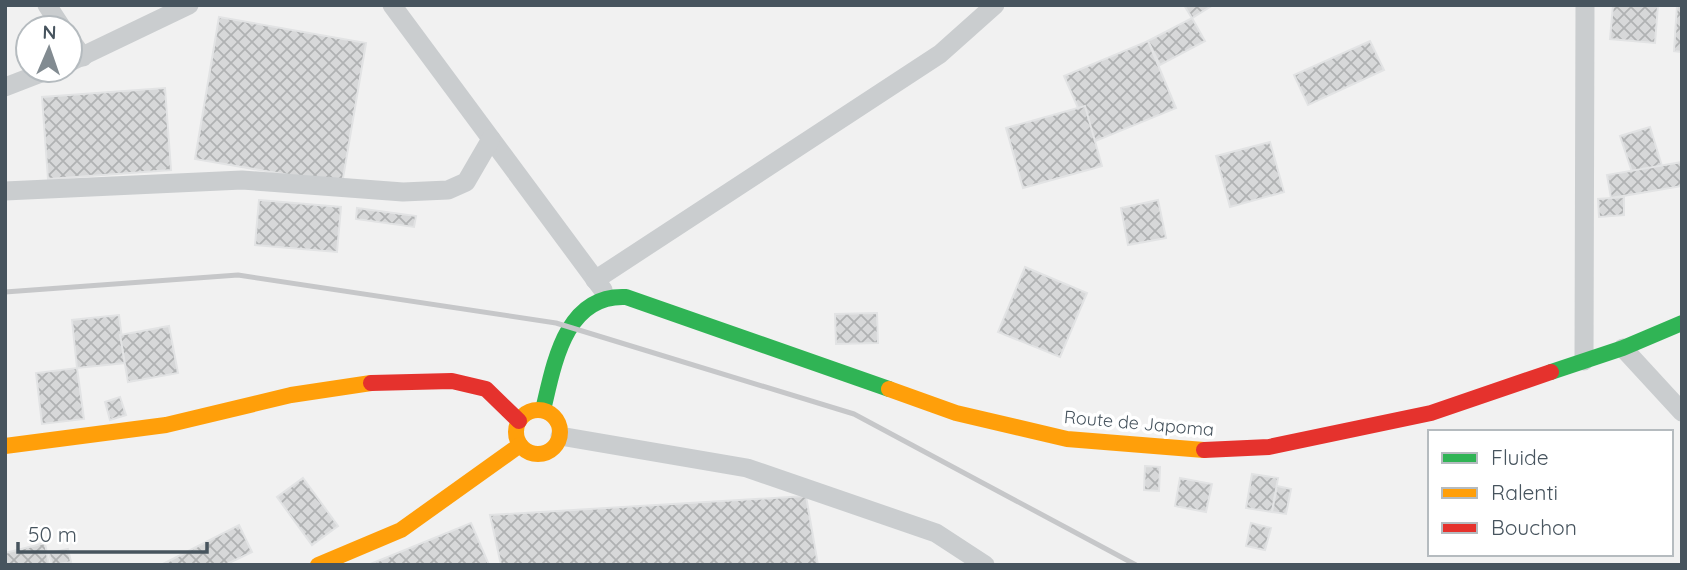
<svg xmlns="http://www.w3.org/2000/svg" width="1687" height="570" viewBox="0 0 1687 570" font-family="Quicksand,sans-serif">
  <defs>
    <pattern id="building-cross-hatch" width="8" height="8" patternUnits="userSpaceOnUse" patternTransform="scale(1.75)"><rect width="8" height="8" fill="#d7d8d9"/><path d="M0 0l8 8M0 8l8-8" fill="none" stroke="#b0b2b3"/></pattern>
  </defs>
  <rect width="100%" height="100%" fill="#f1f1f1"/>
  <!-- building -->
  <g fill="url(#building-cross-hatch)" stroke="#e2e3e4" stroke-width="2">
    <polygon points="1184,5 1213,5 1192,18"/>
    <polygon points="1613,5 1658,5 1655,43 1610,39"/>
    <polygon points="1677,5 1682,5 1682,52 1674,51"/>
    <polygon points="219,17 366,43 342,184 195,159"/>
    <polygon points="1192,18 1205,41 1160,65 1148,41"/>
    <polygon points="1148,41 1176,108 1093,142 1064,76"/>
    <polygon points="1370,41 1384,70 1308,105 1294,75"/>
    <polygon points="165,88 171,170 48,179 42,97"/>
    <polygon points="1085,106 1102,166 1023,188 1006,128"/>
    <polygon points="1650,127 1662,166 1633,175 1620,136"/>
    <polygon points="1270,142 1284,192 1230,207 1216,156"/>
    <polygon points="1682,162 1682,186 1611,198 1607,175"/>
    <polygon points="1624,197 1624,215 1599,217 1598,199"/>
    <polygon points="259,200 341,207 337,252 255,245"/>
    <polygon points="1158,200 1166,238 1128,245 1121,208"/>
    <polygon points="357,208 416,216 414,227 356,219"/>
    <polygon points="1025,267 1087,293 1060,357 998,332"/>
    <polygon points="877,313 878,343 836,344 835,314"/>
    <polygon points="119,315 125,363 77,368 72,320"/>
    <polygon points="169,326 178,373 128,382 120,335"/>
    <polygon points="77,368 84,419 42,424 36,373"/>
    <polygon points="120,397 126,415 110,420 105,402"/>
    <polygon points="1145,466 1160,467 1159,491 1144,490"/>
    <polygon points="1252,474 1278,478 1272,512 1246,508"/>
    <polygon points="303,478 338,526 312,545 277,497"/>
    <polygon points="1180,478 1212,484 1206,512 1175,506"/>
    <polygon points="1277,486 1291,489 1286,514 1272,512"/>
    <polygon points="806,496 818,565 501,565 490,515"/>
    <polygon points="471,523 489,565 368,565"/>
    <polygon points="1251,523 1271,528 1265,550 1246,546"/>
    <polygon points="239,525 252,552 225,565 161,565"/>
    <polygon points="45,543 49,565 5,565 5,553"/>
    <polygon points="68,549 71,562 52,565 49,553"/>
  </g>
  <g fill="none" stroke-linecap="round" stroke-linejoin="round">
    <!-- street -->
    <g stroke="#cacdcf" stroke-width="19">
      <polyline points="47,5 62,28"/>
      <polyline points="392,5 603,290"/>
      <polyline points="70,39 83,57"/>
      <polyline points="70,62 189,5"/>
      <polyline points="5,87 49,70"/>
      <polyline points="5,191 242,180 403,192 448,190 466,182 491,139"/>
      <polyline points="595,280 940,54 995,5"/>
      <polyline points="1623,348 1682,412"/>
      <polyline points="1584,361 1585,5"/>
      <polyline points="560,436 747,468 936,533 985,565"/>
    </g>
    <!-- fast -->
    <g stroke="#30b455" stroke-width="16">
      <polyline points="1551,372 1623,348 1682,323"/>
      <path d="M543 410C554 364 565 294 626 297L889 389"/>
    </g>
    <!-- slow -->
    <g stroke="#ff9f0a" stroke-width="16">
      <polyline points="889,389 956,413 1067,439 1204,450"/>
      <circle cx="538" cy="432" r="22"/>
      <polyline points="5,446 166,425 291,395 371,383"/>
      <polyline points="318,565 401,530 520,445"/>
    </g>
    <!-- jam -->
    <g stroke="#e5322d" stroke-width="16">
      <polyline points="371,383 452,381 486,389 519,421"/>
      <polyline points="1204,450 1269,447 1431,413 1551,372"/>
    </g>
    <!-- rail -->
    <polyline stroke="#c6c7c9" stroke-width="5" points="5,292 238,275 556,323 854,414 1136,565"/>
  </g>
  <g text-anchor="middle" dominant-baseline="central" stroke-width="7" stroke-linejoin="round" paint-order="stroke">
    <!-- street labels -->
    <g font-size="18" fill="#47545e" stroke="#fff">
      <text transform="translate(1139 423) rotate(5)">Route de Japoma</text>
    </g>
  </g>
  <!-- border -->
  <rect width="1687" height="570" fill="none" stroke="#47545e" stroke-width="14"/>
  <!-- legend -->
  <rect x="1428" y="430" width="245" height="126" fill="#ffffff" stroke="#b5bbbf" stroke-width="2"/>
  <rect x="1442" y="453" width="35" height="10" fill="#30b455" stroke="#b5bbbf" stroke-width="2"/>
  <text x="1491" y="465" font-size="21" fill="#47545e">Fluide</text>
  <rect x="1442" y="488" width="35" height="10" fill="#ff9f0a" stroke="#b5bbbf" stroke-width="2"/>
  <text x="1491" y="500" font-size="21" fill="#47545e">Ralenti</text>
  <rect x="1442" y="523" width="35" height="10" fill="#e5322d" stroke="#b5bbbf" stroke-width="2"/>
  <text x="1491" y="535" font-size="21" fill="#47545e">Bouchon</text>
  <!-- north arrow -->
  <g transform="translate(49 49) rotate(2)"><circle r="33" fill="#ffffff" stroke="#b5bbbf" stroke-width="2"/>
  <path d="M0-5L12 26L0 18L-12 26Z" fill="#828b91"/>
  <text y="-10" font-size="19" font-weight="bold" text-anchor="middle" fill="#47545e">N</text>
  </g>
  <!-- scale -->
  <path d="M18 542v10h189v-10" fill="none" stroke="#47545e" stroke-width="3.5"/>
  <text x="28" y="542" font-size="21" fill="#47545e" stroke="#ffffff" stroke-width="5" paint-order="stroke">50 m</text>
</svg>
